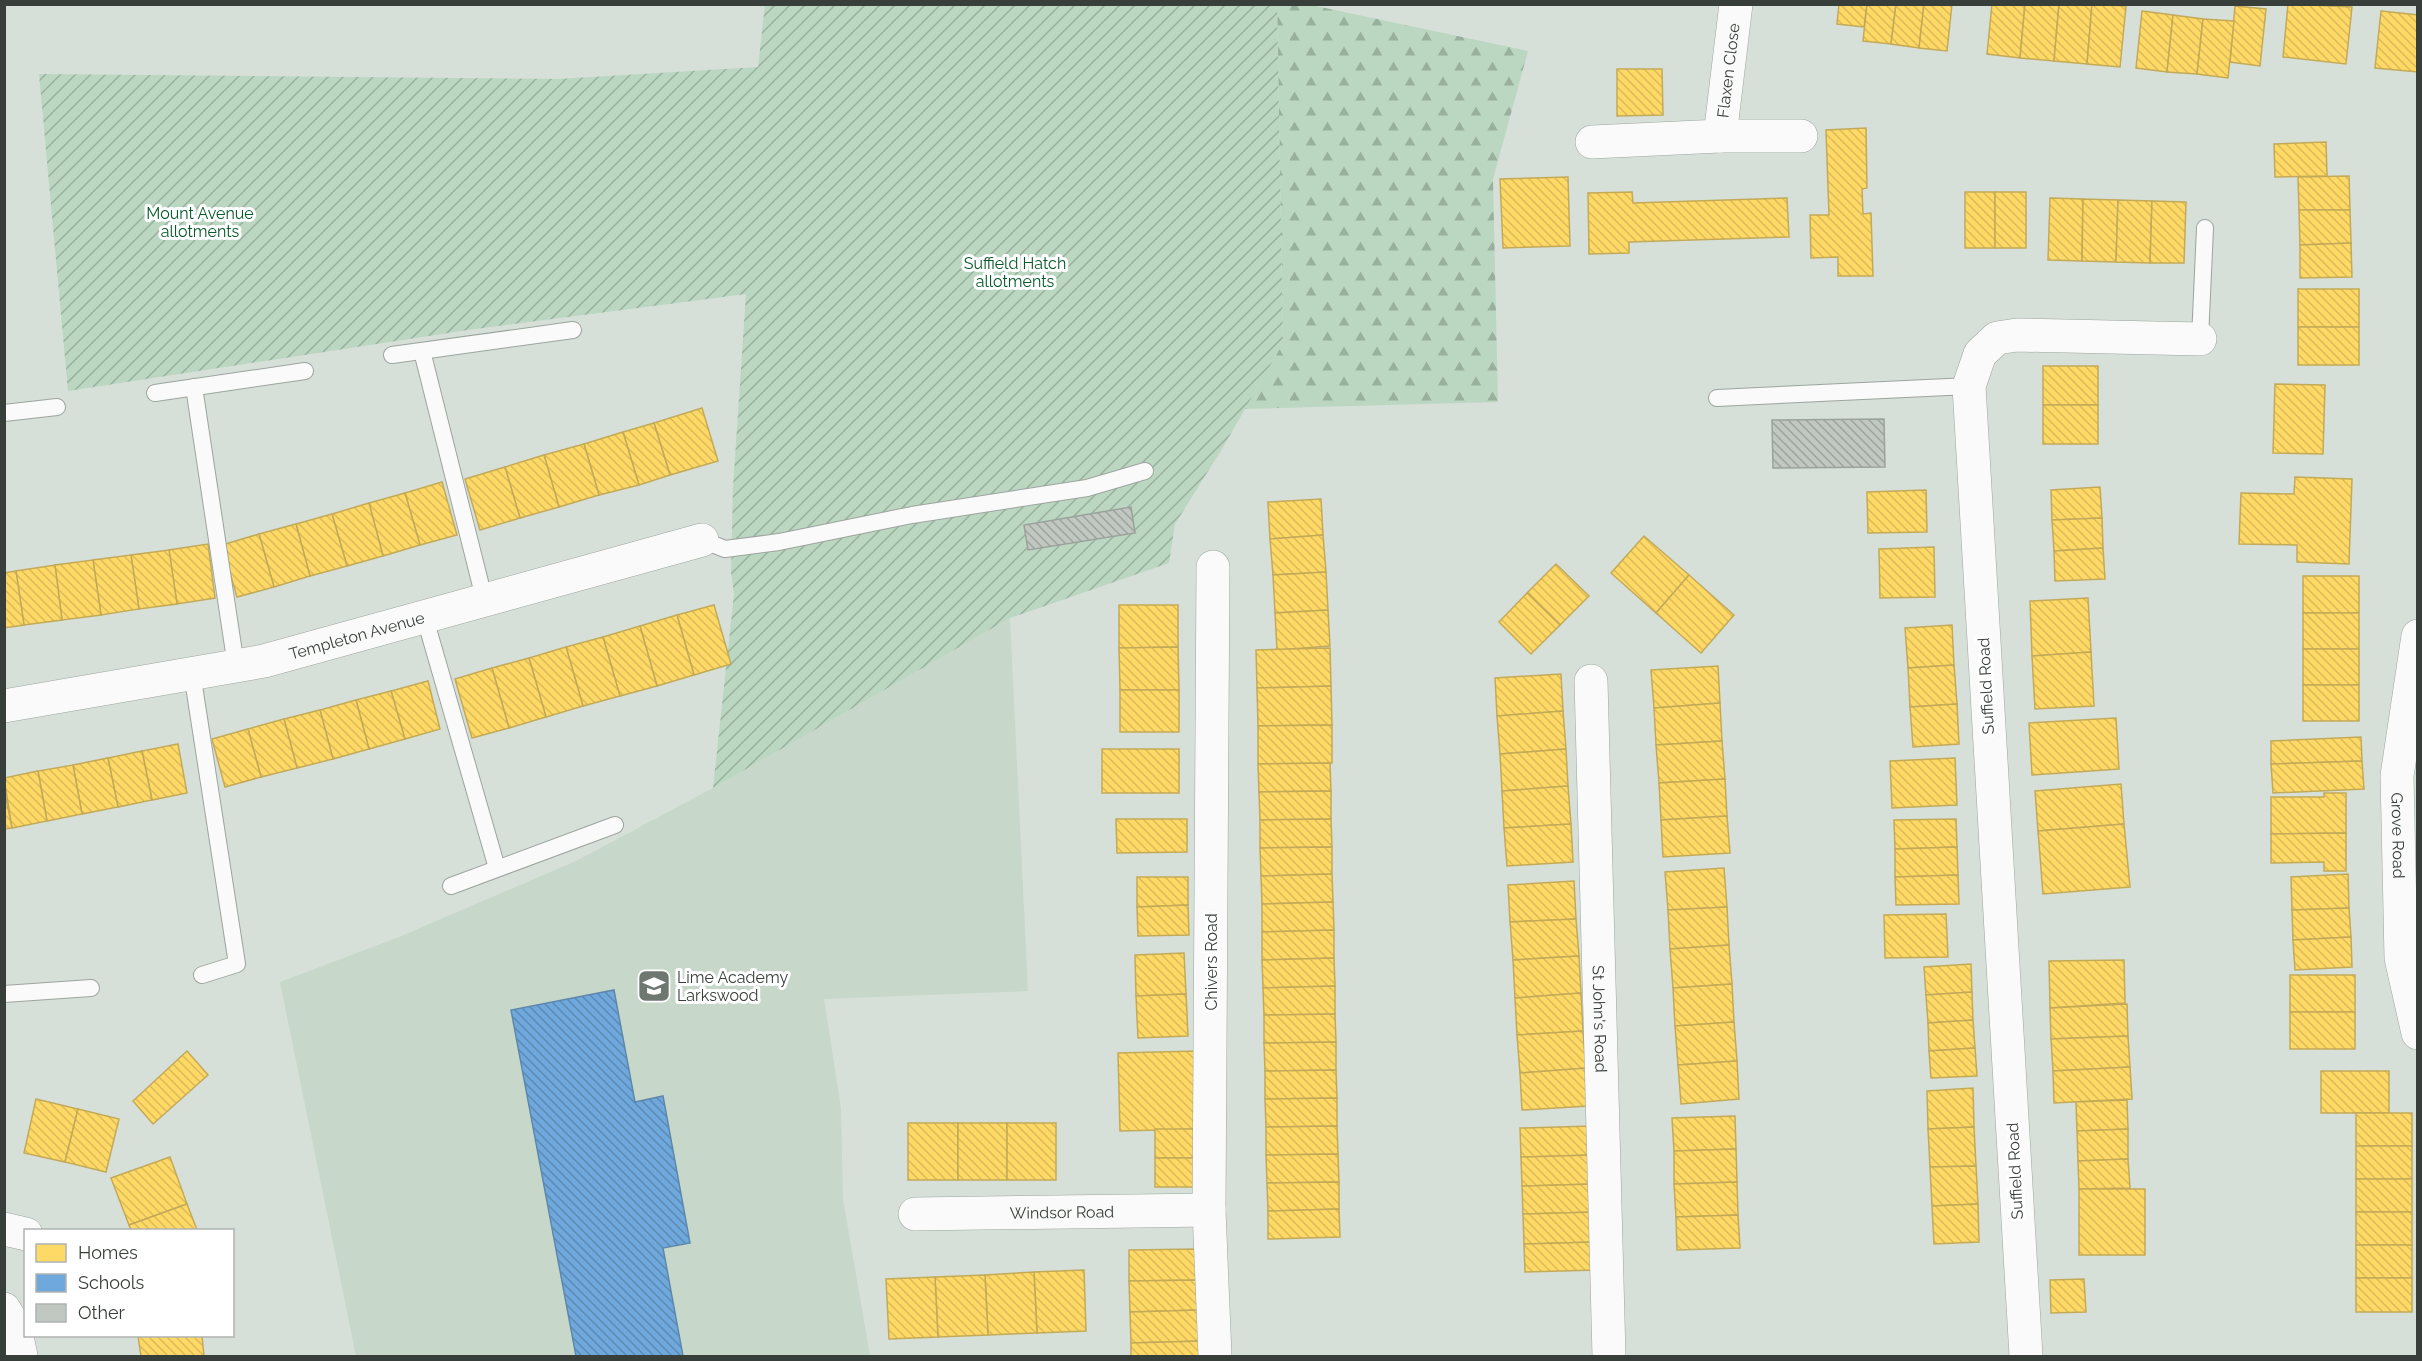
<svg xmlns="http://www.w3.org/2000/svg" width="2422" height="1361" viewBox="0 0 2422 1361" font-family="Raleway,sans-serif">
  <defs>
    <pattern id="forest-firs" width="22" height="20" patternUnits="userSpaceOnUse" patternTransform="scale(1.5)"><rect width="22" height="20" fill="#bbd7c1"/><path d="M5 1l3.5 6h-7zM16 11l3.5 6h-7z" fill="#99b09e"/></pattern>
    <pattern id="garden-furrows" width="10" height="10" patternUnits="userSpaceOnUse" patternTransform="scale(1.5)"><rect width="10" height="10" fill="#bbd7c1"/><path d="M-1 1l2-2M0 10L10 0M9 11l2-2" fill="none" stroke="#99b09e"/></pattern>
    <pattern id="homes-back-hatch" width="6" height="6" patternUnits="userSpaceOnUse" patternTransform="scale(1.5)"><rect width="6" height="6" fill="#ffd966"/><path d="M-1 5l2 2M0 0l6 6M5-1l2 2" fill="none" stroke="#dbbb59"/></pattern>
    <pattern id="schools-back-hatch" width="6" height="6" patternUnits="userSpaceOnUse" patternTransform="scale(1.5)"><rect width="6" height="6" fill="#6fa8dc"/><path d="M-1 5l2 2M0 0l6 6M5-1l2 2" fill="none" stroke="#5c8ab3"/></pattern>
    <pattern id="building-back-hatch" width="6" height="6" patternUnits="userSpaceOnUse" patternTransform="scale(1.5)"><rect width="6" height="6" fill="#c0c8c1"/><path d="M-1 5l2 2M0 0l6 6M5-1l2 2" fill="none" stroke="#9da49e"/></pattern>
  </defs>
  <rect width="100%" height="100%" fill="#d6e0d8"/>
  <!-- built -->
  <polygon fill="#c7d7ca" points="1010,618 1028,991 824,999 841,1108 843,1199 870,1356 356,1356 280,982 399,937 576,861 713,788"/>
  <!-- forest -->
  <polygon fill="url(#forest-firs)" points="1277,5 1311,5 1528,51 1493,179 1498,402 1245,409 1283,343"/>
  <!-- garden -->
  <polygon fill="url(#garden-furrows)" points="765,5 1277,5 1283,343 1222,449 1175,524 1169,563 1010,618 713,788 734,594 731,572 733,487 746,294 468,330 68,391 39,74 558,79 758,67"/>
  <!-- homes -->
  <g fill="url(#homes-back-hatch)" stroke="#c3aa58" stroke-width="1.5">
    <polygon points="1839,4 1867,4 1864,27 1837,24"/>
    <polygon points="1867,4 1896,4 1891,44 1863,41"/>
    <polygon points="1896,4 1924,4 1919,48 1891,44"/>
    <polygon points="1924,4 1952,4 1947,51 1919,48"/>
    <polygon points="1992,4 2025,4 2020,58 1987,54"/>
    <polygon points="2025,4 2059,4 2054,61 2020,58"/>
    <polygon points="2059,4 2092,4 2087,64 2054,61"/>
    <polygon points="2092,4 2126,6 2120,67 2087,64"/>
    <polygon points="2288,4 2352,7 2346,64 2283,57"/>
    <polygon points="2235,6 2266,9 2260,66 2230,62"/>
    <polygon points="2142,11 2173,15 2167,72 2136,68"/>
    <polygon points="2381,11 2418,15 2418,72 2375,68"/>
    <polygon points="2173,15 2203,19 2197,74 2167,72"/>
    <polygon points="2203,19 2234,21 2228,78 2197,74"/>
    <polygon points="1617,69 1662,69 1663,115 1617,116"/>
    <polygon points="1866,128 1867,188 1862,189 1863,214 1871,213 1873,276 1838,276 1838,257 1811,258 1810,215 1829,215 1826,130"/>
    <polygon points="2326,142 2327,176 2275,177 2274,144"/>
    <polygon points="2349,176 2350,210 2299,210 2298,177"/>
    <polygon points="1568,177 1570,246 1503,248 1500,179"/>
    <polygon points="1632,192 1633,203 1787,198 1789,237 1629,242 1629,253 1589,254 1588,193"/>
    <rect x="1965" y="192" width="30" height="56"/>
    <rect x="1995" y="192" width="31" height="56"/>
    <polygon points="2050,198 2083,199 2082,261 2048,260"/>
    <polygon points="2083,199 2118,200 2116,262 2082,261"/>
    <polygon points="2118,200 2152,201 2150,263 2116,262"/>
    <polygon points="2152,201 2186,202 2184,263 2150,263"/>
    <polygon points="2299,210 2350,210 2351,243 2300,245"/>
    <polygon points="2351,243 2352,277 2300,278 2300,245"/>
    <rect x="2298" y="289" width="61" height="38"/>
    <rect x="2298" y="327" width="61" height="38"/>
    <rect x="2043" y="366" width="55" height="39"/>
    <polygon points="2275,384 2325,385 2323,454 2273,453"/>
    <rect x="2043" y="405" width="55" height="39"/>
    <polygon points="702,408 718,461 670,475 654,423"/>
    <polygon points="654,423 670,475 639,485 623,432"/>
    <polygon points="623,432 639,485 599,495 584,444"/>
    <polygon points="584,444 599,495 559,507 544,455"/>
    <polygon points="544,455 559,507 520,518 505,467"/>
    <polygon points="505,467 520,518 480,530 465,479"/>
    <polygon points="2295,477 2352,479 2349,564 2297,562 2297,545 2239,544 2241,493 2294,494"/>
    <polygon points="442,482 457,535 420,545 405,493"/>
    <polygon points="2100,487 2102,518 2052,520 2051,490"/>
    <polygon points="1926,490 1927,532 1868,533 1867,492"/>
    <polygon points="405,493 420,545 383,556 369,503"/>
    <polygon points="1321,499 1323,535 1270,539 1268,502"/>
    <polygon points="369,503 383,556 347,566 332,514"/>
    <polygon points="332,514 347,566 310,576 296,524"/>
    <polygon points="2102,518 2103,548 2054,551 2052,520"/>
    <polygon points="296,524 310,576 274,587 259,534"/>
    <polygon points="259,534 274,587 237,597 222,545"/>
    <polygon points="1323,535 1326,572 1273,575 1270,539"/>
    <polygon points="1644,536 1689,575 1656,613 1611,573"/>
    <polygon points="208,544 215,598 177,604 169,550"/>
    <polygon points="1934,547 1935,597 1880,598 1879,549"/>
    <polygon points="2103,548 2105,579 2055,581 2054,551"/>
    <polygon points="169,550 177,604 139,609 131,555"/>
    <polygon points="131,555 139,609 101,615 93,560"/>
    <polygon points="93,560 101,615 62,620 55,565"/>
    <polygon points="1556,564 1589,596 1560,625 1527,593"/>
    <polygon points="55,565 62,620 24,625 16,571"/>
    <polygon points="16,571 24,625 4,628 4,573"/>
    <polygon points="1326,572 1328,610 1275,613 1273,575"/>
    <polygon points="1689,575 1734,615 1701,653 1656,613"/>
    <rect x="2303" y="576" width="56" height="37"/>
    <polygon points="1527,593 1560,625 1531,654 1499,622"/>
    <polygon points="2088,598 2091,652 2032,656 2030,601"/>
    <polygon points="714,605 731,664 694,675 677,615"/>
    <polygon points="1119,605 1178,605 1178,647 1119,648"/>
    <polygon points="1328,610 1330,646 1277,650 1275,613"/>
    <rect x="2303" y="613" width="56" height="36"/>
    <polygon points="677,615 694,675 657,686 640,626"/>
    <polygon points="1952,625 1954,665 1908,668 1905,628"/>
    <polygon points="640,626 657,686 620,696 603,637"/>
    <polygon points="603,637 620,696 583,706 566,647"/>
    <polygon points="566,647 583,706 546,717 529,658"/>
    <polygon points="1178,647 1179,690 1120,690 1119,648"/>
    <polygon points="1330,648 1331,686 1257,688 1256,650"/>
    <rect x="2303" y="649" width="56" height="36"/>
    <polygon points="2091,652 2094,706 2035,709 2032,656"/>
    <polygon points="529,658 546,717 509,728 492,668"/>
    <polygon points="1954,665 1957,704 1910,707 1908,668"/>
    <polygon points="1718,666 1720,703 1654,708 1651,670"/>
    <polygon points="492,668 509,728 472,738 455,679"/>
    <polygon points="1561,674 1563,711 1497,716 1495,678"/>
    <polygon points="428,681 440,729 405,739 391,691"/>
    <rect x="2303" y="685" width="56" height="36"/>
    <polygon points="1331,686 1332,725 1258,726 1257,688"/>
    <rect x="1120" y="690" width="59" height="42"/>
    <polygon points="391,691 405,739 369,749 356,700"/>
    <polygon points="356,700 369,749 333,759 320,710"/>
    <polygon points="1720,703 1722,741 1656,745 1654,708"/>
    <polygon points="1957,704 1959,744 1913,747 1910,707"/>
    <polygon points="320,710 333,759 297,768 284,719"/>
    <polygon points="1563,711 1566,749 1500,754 1497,716"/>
    <polygon points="2116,718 2119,769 2032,775 2029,723"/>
    <polygon points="284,719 297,768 261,777 248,729"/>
    <polygon points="1332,725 1332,763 1258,764 1258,726"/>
    <polygon points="248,729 261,777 225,787 212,739"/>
    <polygon points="2361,737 2362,761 2271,764 2271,741"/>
    <polygon points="1722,741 1725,779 1659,783 1656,745"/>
    <polygon points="178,744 187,793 152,800 142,751"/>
    <rect x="1102" y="749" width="77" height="44"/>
    <polygon points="1566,749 1568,786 1502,791 1500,754"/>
    <polygon points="142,751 152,800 118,807 108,758"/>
    <polygon points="108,758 118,807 82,814 73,765"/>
    <polygon points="1955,758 1957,805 1892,808 1890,761"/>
    <polygon points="2362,761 2364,789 2273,793 2271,764"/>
    <polygon points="1330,763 1331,791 1259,792 1258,764"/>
    <polygon points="73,765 82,814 47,821 38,771"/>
    <polygon points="38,771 47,821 12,828 4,778"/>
    <polygon points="1725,779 1727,816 1661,820 1659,783"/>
    <polygon points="2121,784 2124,824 2038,831 2035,791"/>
    <polygon points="1568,786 1571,824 1504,828 1502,791"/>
    <polygon points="4,788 12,828 4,829"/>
    <polygon points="1331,791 1331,819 1260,820 1259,792"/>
    <polygon points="2324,793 2346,793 2346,833 2271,834 2271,797 2324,797"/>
    <polygon points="1727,816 1730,853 1663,857 1661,820"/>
    <polygon points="1116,819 1187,819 1187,852 1117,853"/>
    <polygon points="1331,819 1332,847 1260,848 1260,820"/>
    <polygon points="1956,819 1957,847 1895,849 1894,820"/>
    <polygon points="1571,824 1573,862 1507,866 1504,828"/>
    <polygon points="2124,824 2130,887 2043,894 2038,831"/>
    <polygon points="2346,833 2346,871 2324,871 2324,862 2271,863 2271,834"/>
    <polygon points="1332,847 1332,874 1261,876 1260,848"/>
    <polygon points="1957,847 1958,875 1895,877 1895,849"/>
    <polygon points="1724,868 1727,907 1668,910 1665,872"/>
    <polygon points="1332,874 1333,902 1262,904 1261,876"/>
    <polygon points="2348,874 2349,908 2292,910 2291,877"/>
    <polygon points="1958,875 1959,904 1896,905 1895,877"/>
    <polygon points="1137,877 1188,877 1188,905 1137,907"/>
    <polygon points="1574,881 1576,919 1510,922 1508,885"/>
    <polygon points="1333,902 1334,930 1262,932 1262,904"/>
    <polygon points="1188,905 1189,935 1138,936 1137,907"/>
    <polygon points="1727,907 1729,945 1670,949 1668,910"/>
    <polygon points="2349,908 2351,937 2293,940 2292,910"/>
    <polygon points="1946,914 1948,957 1885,958 1884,915"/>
    <polygon points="1576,919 1579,956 1513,960 1510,922"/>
    <polygon points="1334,930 1334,958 1262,960 1262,932"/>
    <polygon points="2351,937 2352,967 2295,970 2293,940"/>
    <polygon points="1729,945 1732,984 1673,988 1670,949"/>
    <polygon points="1184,953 1186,994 1136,996 1135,955"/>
    <polygon points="1579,956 1581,993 1515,998 1513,960"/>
    <polygon points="1334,958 1335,986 1263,988 1262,960"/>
    <polygon points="2124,960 2125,1003 2050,1008 2049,961"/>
    <polygon points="1971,964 1972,992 1926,995 1924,967"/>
    <rect x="2290" y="975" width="65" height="37"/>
    <polygon points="1732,984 1734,1022 1675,1026 1673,988"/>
    <polygon points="1335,986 1335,1014 1264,1015 1263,988"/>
    <polygon points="1972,992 1973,1020 1928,1023 1926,995"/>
    <polygon points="1581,993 1583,1031 1517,1035 1515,998"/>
    <polygon points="1186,994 1188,1036 1138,1038 1136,996"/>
    <polygon points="2127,1004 2128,1036 2051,1039 2050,1008"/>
    <rect x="2290" y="1012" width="65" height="37"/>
    <polygon points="1335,1014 1336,1042 1264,1043 1264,1015"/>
    <polygon points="1973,1020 1975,1048 1929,1051 1928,1023"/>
    <polygon points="1734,1022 1737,1061 1678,1065 1675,1026"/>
    <polygon points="1583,1031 1586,1068 1520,1073 1517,1035"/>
    <polygon points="2128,1036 2130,1067 2053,1071 2051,1039"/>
    <polygon points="1336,1042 1336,1070 1265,1071 1264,1043"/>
    <polygon points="1975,1048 1977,1076 1931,1078 1929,1051"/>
    <polygon points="187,1051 208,1075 153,1124 133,1101"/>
    <polygon points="1198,1051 1199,1129 1120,1131 1118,1053"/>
    <polygon points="1737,1061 1739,1099 1681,1104 1678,1065"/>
    <polygon points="2130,1067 2132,1099 2054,1103 2053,1071"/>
    <polygon points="1586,1068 1588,1106 1522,1110 1520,1073"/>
    <polygon points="1336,1070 1337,1098 1265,1099 1265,1071"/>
    <rect x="2321" y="1071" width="68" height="42"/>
    <polygon points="1973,1088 1974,1127 1928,1129 1927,1091"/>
    <polygon points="1337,1098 1337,1126 1266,1127 1265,1099"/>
    <polygon points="36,1099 78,1109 65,1162 24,1153"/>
    <polygon points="2127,1100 2128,1129 2077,1131 2076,1102"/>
    <polygon points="78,1109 119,1119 106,1172 65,1162"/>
    <rect x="2356" y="1113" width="56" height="33"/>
    <polygon points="1735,1116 1736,1149 1674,1151 1672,1118"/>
    <rect x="908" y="1123" width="50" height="57"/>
    <rect x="958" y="1123" width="49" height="57"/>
    <rect x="1007" y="1123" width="49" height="57"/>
    <polygon points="1337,1126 1338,1154 1266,1155 1266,1127"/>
    <polygon points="1592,1126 1593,1155 1521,1157 1520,1128"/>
    <polygon points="1974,1127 1976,1166 1930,1167 1928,1129"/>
    <polygon points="1155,1129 1199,1129 1200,1158 1155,1158"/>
    <polygon points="2128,1129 2128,1159 2078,1161 2077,1131"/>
    <rect x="2356" y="1146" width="56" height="33"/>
    <polygon points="1736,1149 1737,1182 1674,1184 1674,1151"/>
    <polygon points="1338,1154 1339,1182 1267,1183 1266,1155"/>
    <polygon points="1593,1155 1594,1184 1522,1186 1521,1157"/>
    <polygon points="170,1157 187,1204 129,1225 111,1178"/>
    <rect x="1155" y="1158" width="45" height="29"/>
    <polygon points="2128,1159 2130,1188 2079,1189 2078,1161"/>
    <polygon points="1976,1166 1978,1204 1932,1206 1930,1167"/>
    <rect x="2356" y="1179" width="56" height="33"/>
    <polygon points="1339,1182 1339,1209 1268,1211 1267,1183"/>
    <polygon points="1737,1182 1738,1215 1676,1217 1674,1184"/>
    <polygon points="1594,1184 1595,1212 1523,1214 1522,1186"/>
    <rect x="2079" y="1189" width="66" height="66"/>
    <polygon points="187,1204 197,1230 131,1230 129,1225"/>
    <polygon points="1978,1204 1979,1242 1934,1244 1932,1206"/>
    <polygon points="1339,1209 1340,1237 1268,1239 1268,1211"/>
    <polygon points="1595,1212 1596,1242 1524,1244 1523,1214"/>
    <rect x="2356" y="1212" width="56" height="33"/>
    <polygon points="1738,1215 1740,1248 1677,1250 1676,1217"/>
    <polygon points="1596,1242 1597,1270 1525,1272 1524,1244"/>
    <rect x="2356" y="1245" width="56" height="33"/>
    <polygon points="1199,1249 1200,1280 1129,1281 1129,1250"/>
    <polygon points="1084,1270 1086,1331 1037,1333 1034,1272"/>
    <polygon points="1034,1272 1037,1333 988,1335 985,1275"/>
    <polygon points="985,1275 988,1335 938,1337 935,1277"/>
    <polygon points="935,1277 938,1337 889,1339 886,1279"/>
    <rect x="2356" y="1278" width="56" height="34"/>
    <polygon points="2084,1279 2086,1312 2051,1313 2050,1280"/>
    <polygon points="1200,1280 1200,1310 1130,1312 1129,1281"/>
    <polygon points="1200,1310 1201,1341 1131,1343 1130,1312"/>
    <polygon points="138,1336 202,1336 204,1356 141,1356"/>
    <polygon points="1201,1341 1201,1356 1131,1356 1131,1343"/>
  </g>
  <!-- schools -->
  <polygon fill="url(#schools-back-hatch)" stroke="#5e88ab" stroke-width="1.5" points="614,990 635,1102 663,1096 690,1243 663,1248 683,1356 576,1356 511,1010"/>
  <!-- building -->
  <g fill="url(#building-back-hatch)" stroke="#9ba19c" stroke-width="1.5">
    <polygon points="1884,419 1885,467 1773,468 1772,420"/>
    <polygon points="1131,507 1135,533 1028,550 1024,525"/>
  </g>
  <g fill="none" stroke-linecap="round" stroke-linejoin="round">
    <defs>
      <g id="service">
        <polyline points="2200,339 2205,228"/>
        <polyline points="422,351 484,598"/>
        <polyline points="392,355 573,330"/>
        <polyline points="194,387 236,666"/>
        <polyline points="155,393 305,371"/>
        <polyline points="1717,398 1969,386"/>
        <polyline points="4,413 57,407"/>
        <polyline points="702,540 725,549 779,542 912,515 1087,488 1145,471"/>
        <polyline points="424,615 497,868"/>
        <polyline points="192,673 237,964 202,975"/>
        <polyline points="451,886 615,825"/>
        <polyline points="4,994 91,988"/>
      </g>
      <g id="minor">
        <path id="s1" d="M1720 136 1736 4"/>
        <polyline points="1592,142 1720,136 1801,136"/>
        <polyline points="1213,567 1209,1210 1215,1356"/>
        <path id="s2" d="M2418 636 2397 776 2401 958 2418 1033"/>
        <path id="s3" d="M1591 681 1609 1356"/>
        <path id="s4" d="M4 706 264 661 702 540"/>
        <path id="s5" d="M915 1214 1209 1210"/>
        <polyline points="4,1229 26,1234"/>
        <polyline points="4,1309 15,1327 21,1356"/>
        <polyline points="2026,1356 1969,386 1980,354 1997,338 2017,335 2200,339"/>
      </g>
    </defs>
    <!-- service casing -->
    <use href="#service" stroke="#9da49e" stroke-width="18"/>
    <!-- minor casing -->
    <use href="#minor" stroke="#9da49e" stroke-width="34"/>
    <!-- service -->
    <use href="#service" stroke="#f9faf9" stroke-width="16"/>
    <!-- minor -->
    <use href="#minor" stroke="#f9faf9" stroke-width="33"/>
  </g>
  <!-- icons -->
  <defs>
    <symbol id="school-square" viewBox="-11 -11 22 22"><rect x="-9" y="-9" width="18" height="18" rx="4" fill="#6f7771" stroke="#fff"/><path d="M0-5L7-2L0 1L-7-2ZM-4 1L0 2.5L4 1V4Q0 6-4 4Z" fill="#fff"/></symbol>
  </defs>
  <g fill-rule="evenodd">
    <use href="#school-square" x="635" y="967" width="38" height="38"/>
  </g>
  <g text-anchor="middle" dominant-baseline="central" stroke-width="6" stroke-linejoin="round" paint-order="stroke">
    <!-- street labels -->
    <g font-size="16" fill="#383e39" stroke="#fff">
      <text stroke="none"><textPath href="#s1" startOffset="66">Flaxen Close</textPath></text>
      <text stroke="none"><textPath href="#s4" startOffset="360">Templeton Avenue</textPath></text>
      <text transform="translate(1986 686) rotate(-93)">Suffield Road</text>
      <text stroke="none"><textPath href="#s2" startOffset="201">Grove Road</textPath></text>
      <text transform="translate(1211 962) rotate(-90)">Chivers Road</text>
      <text stroke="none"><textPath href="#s3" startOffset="338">St John's Road</textPath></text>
      <text transform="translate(2015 1171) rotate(-93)">Suffield Road</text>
      <text stroke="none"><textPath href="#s5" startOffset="147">Windsor Road</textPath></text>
    </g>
    <!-- park labels -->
    <g font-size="16" fill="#065a2a" stroke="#fff">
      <text x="200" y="213">Mount Avenue<tspan x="200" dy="18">allotments</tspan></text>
      <text x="1015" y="263">Suffield Hatch<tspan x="1015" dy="18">allotments</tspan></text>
    </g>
    <!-- poi labels -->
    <g font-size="16" fill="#383e39" stroke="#fff" text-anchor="start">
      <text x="677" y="977">Lime Academy<tspan x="677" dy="18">Larkswood</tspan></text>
    </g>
  </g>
  <!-- border -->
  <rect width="2422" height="1361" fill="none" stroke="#383e39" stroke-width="12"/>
  <!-- legend -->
  <rect x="24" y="1229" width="210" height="108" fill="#ffffff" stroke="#afb2b0" stroke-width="1.5"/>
  <rect x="36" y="1244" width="30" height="18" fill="#ffd966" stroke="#afb2b0" stroke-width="1.5"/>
  <text x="78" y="1259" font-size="18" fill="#383e39">Homes</text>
  <rect x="36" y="1274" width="30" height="18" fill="#6fa8dc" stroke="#afb2b0" stroke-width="1.5"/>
  <text x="78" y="1289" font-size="18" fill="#383e39">Schools</text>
  <rect x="36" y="1304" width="30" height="18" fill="#c0c8c1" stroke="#afb2b0" stroke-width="1.5"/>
  <text x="78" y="1319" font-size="18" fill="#383e39">Other</text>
</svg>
